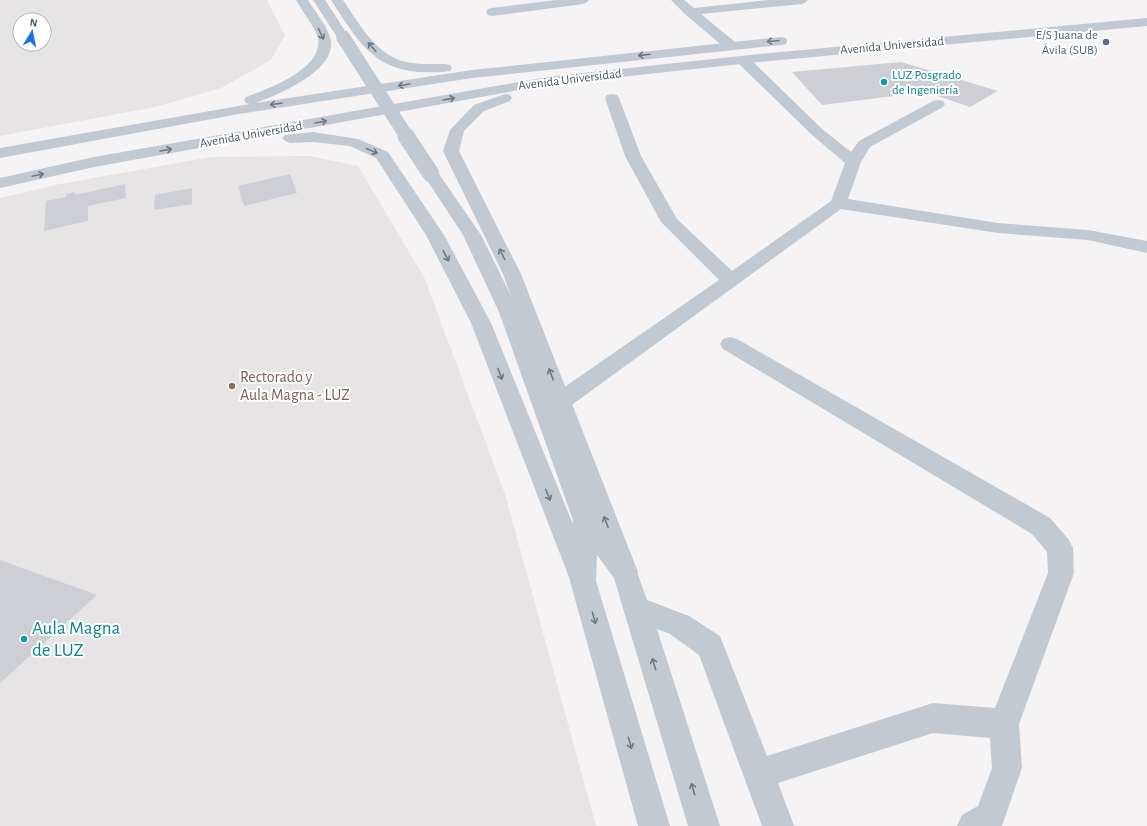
<svg xmlns="http://www.w3.org/2000/svg" width="1147" height="826" viewBox="0 0 1147 826" font-family="'Alegreya Sans',sans-serif">
  <rect width="100%" height="100%" fill="#f5f3f3"/>
  <!-- education -->
  <g fill="#e6e4e5" fill-rule="evenodd">
    <path d="M0 0H267L285 35 271 60 221 88 155 107 0 136ZM20 20H44V44H20Z"/>
    <polygon points="310,156 358,166 424,277 505,494 596,826 0,826 0,198 60,184 211,157"/>
  </g>
  <!-- building -->
  <g fill="#cdcfd5">
    <polygon points="901,62 998,91 970,107 926,92 822,105 792,72"/>
    <polygon points="290,174 297,193 244,206 238,186"/>
    <polygon points="125,184 126,198 88,206 88,221 44,231 46,201 66,197 66,194 75,192 75,195"/>
    <polygon points="192,188 192,204 154,210 155,195"/>
    <polygon points="0,560 97,595 0,683"/>
  </g>
  <g fill="none" stroke-linecap="round" stroke-linejoin="round">
    <!-- minor -->
    <g fill="#c1cad2" fill-rule="evenodd">
      <polygon points="313,0 325,0 349,37 347,40 339,40"/>
      <polygon points="556,0 589,0 587,2 583,4 492,16 488,15 486,12 488,9 492,8"/>
      <polygon points="671,0 684,0 694,8 769,0 808,0 806,2 802,4 701,14 735,42 736,45 735,48 725,48 686,15"/>
      <polygon points="743,56 748,57 822,129 851,152 859,141 933,101 938,100 943,101 945,104 943,107 870,147 861,162 848,199 998,223 1088,230 1147,241 1147,253 1088,240 998,233 841,209 569,407 561,409 555,407 595,514 634,564 647,600 689,616 720,636 767,756 933,703 995,708 1048,573 1047,552 1032,534 723,349 720,344 723,339 730,337 737,339 1050,518 1069,540 1073,548 1074,573 1019,724 1022,768 1002,826 957,826 962,815 978,806 992,768 990,738 933,733 778,783 794,826 762,826 699,655 670,634 657,629 720,826 688,826 614,578 597,555 596,581 670,826 638,826 570,581 573,520 499,312 463,235 423,174 425,171 431,169 437,171 481,235 519,312 551,399 553,395 719,280 661,222 625,156 605,98 607,95 612,94 617,95 619,98 641,156 677,219 732,271 831,201 845,163 812,135 738,63 736,60 738,57"/>
    </g>
    <!-- tertiary -->
    <g fill="#c1cad2" fill-rule="evenodd">
      <path d="M296 0H308C315 12 326 24 330 37 340 70 279 94 256 103L472 70 781 37 786 38 787 41 786 44 781 45 472 78 239 114 0 158V148L250 104 246 103 244 100 246 97C268 89 324 69 318 38 315 27 302 11 296 0Z"/>
      <path d="M331 0H343C358 22 374 52 402 61 415 65 431 64 445 64L450 65 452 68 450 71C440 73 429 72 419 72 371 69 355 36 331 0Z"/>
      <polygon points="1147,18 1147,26 759,62 547,85 94,167 0,188 0,178 94,157 547,77 759,54"/>
      <polygon points="505,94 510,95 512,98 510,101 484,111 464,131 459,151 521,274 638,572 634,580 625,584 616,580 612,572 503,274 443,151 450,130 474,105"/>
      <polygon points="313,132 358,139 388,152 444,235 491,323 596,581 592,590 583,593 574,590 471,323 426,235 376,158 350,146 313,142 290,143 285,141 282,138 285,135"/>
    </g>
    <!-- minor-bridge-far1 -->
    <polyline stroke="#c1cad2" stroke-width="14" points="343,37 407,137"/>
    <!-- minor-bridge -->
    <polyline stroke="#c1cad2" stroke-width="17" points="406,136 431,174"/>
  </g>
  <!-- one-way arrows -->
  <defs><path id="oneway-shaft" d="M-6 0H5M1.5-3L5.5 0L1.5 3" fill="none" stroke-width="1.6" stroke-linecap="round" stroke-linejoin="round"/></defs>
  <g stroke="#6e7983">
    <use href="#oneway-shaft" transform="translate(321 34) rotate(64)"/>
    <use href="#oneway-shaft" transform="translate(773 41) rotate(175)"/>
    <use href="#oneway-shaft" transform="translate(372 47) rotate(-131)"/>
    <use href="#oneway-shaft" transform="translate(644 55) rotate(173)"/>
    <use href="#oneway-shaft" transform="translate(404 85) rotate(171)"/>
    <use href="#oneway-shaft" transform="translate(449 99) rotate(-10)"/>
    <use href="#oneway-shaft" transform="translate(276 104) rotate(171)"/>
    <use href="#oneway-shaft" transform="translate(321 122) rotate(-10)"/>
    <use href="#oneway-shaft" transform="translate(166 150) rotate(-10)"/>
    <use href="#oneway-shaft" transform="translate(372 151) rotate(24)"/>
    <use href="#oneway-shaft" transform="translate(38 175) rotate(-12)"/>
    <use href="#oneway-shaft" transform="translate(502 254) rotate(-116)"/>
    <use href="#oneway-shaft" transform="translate(446 256) rotate(63)"/>
    <use href="#oneway-shaft" transform="translate(500 374) rotate(69)"/>
    <use href="#oneway-shaft" transform="translate(551 374) rotate(-111)"/>
    <use href="#oneway-shaft" transform="translate(548 495) rotate(68)"/>
    <use href="#oneway-shaft" transform="translate(606 522) rotate(-111)"/>
    <use href="#oneway-shaft" transform="translate(594 618) rotate(74)"/>
    <use href="#oneway-shaft" transform="translate(654 664) rotate(-107)"/>
    <use href="#oneway-shaft" transform="translate(630 743) rotate(74)"/>
    <use href="#oneway-shaft" transform="translate(693 789) rotate(-107)"/>
  </g>
  <!-- markers -->
  <circle fill="#5c6f8a" stroke="#fff" stroke-width="1.5" cx="1106" cy="42" r="4"/>
  <g fill="#0f9aa8" stroke="#fff" stroke-width="1.5">
    <circle cx="884" cy="82" r="4"/>
    <circle cx="24" cy="639" r="4"/>
  </g>
  <circle fill="#8d6e63" stroke="#fff" stroke-width="1.5" cx="232" cy="386" r="4"/>
  <g text-anchor="middle" dominant-baseline="central" stroke-width="4" stroke-linejoin="round" paint-order="stroke">
    <!-- far-service labels -->
    <g font-size="13" fill="#4e5e75" stroke="#fff" text-anchor="end">
      <text x="1098" y="35">E/S Juana de<tspan x="1098" dy="15">Ávila (SUB)</tspan></text>
    </g>
    <!-- far-street labels -->
    <g font-size="13" fill="#4a5661" stroke="#fff">
      <text transform="translate(892 46) rotate(-5)">Avenida Universidad</text>
      <text transform="translate(570 80) rotate(-7)">Avenida Universidad</text>
      <text transform="translate(251 135) rotate(-10)">Avenida Universidad</text>
    </g>
    <!-- far-culture labels -->
    <g font-size="13" fill="#0d838f" stroke="#fff" text-anchor="start">
      <text x="892" y="75">LUZ Posgrado<tspan x="892" dy="15">de Ingeniería</tspan></text>
    </g>
    <!-- education labels -->
    <g font-size="16" fill="#785e54" stroke="#fff" text-anchor="start">
      <text x="240" y="377">Rectorado y<tspan x="240" dy="18">Aula Magna - LUZ</tspan></text>
    </g>
    <!-- near-culture labels -->
    <g font-size="19" fill="#0d838f" stroke="#fff" text-anchor="start">
      <text x="32" y="628">Aula Magna<tspan x="32" dy="22">de LUZ</tspan></text>
    </g>
  </g>
  <!-- north arrow -->
  <g transform="translate(32 32) rotate(10)"><circle r="19" fill="#ffffff" stroke="#b7bbc0"/>
  <path d="M0-3L7 15L0 10L-7 15Z" fill="#1a73e8"/>
  <text y="-6" font-size="11" font-weight="bold" text-anchor="middle" fill="#4a5661">N</text>
  </g>
</svg>
